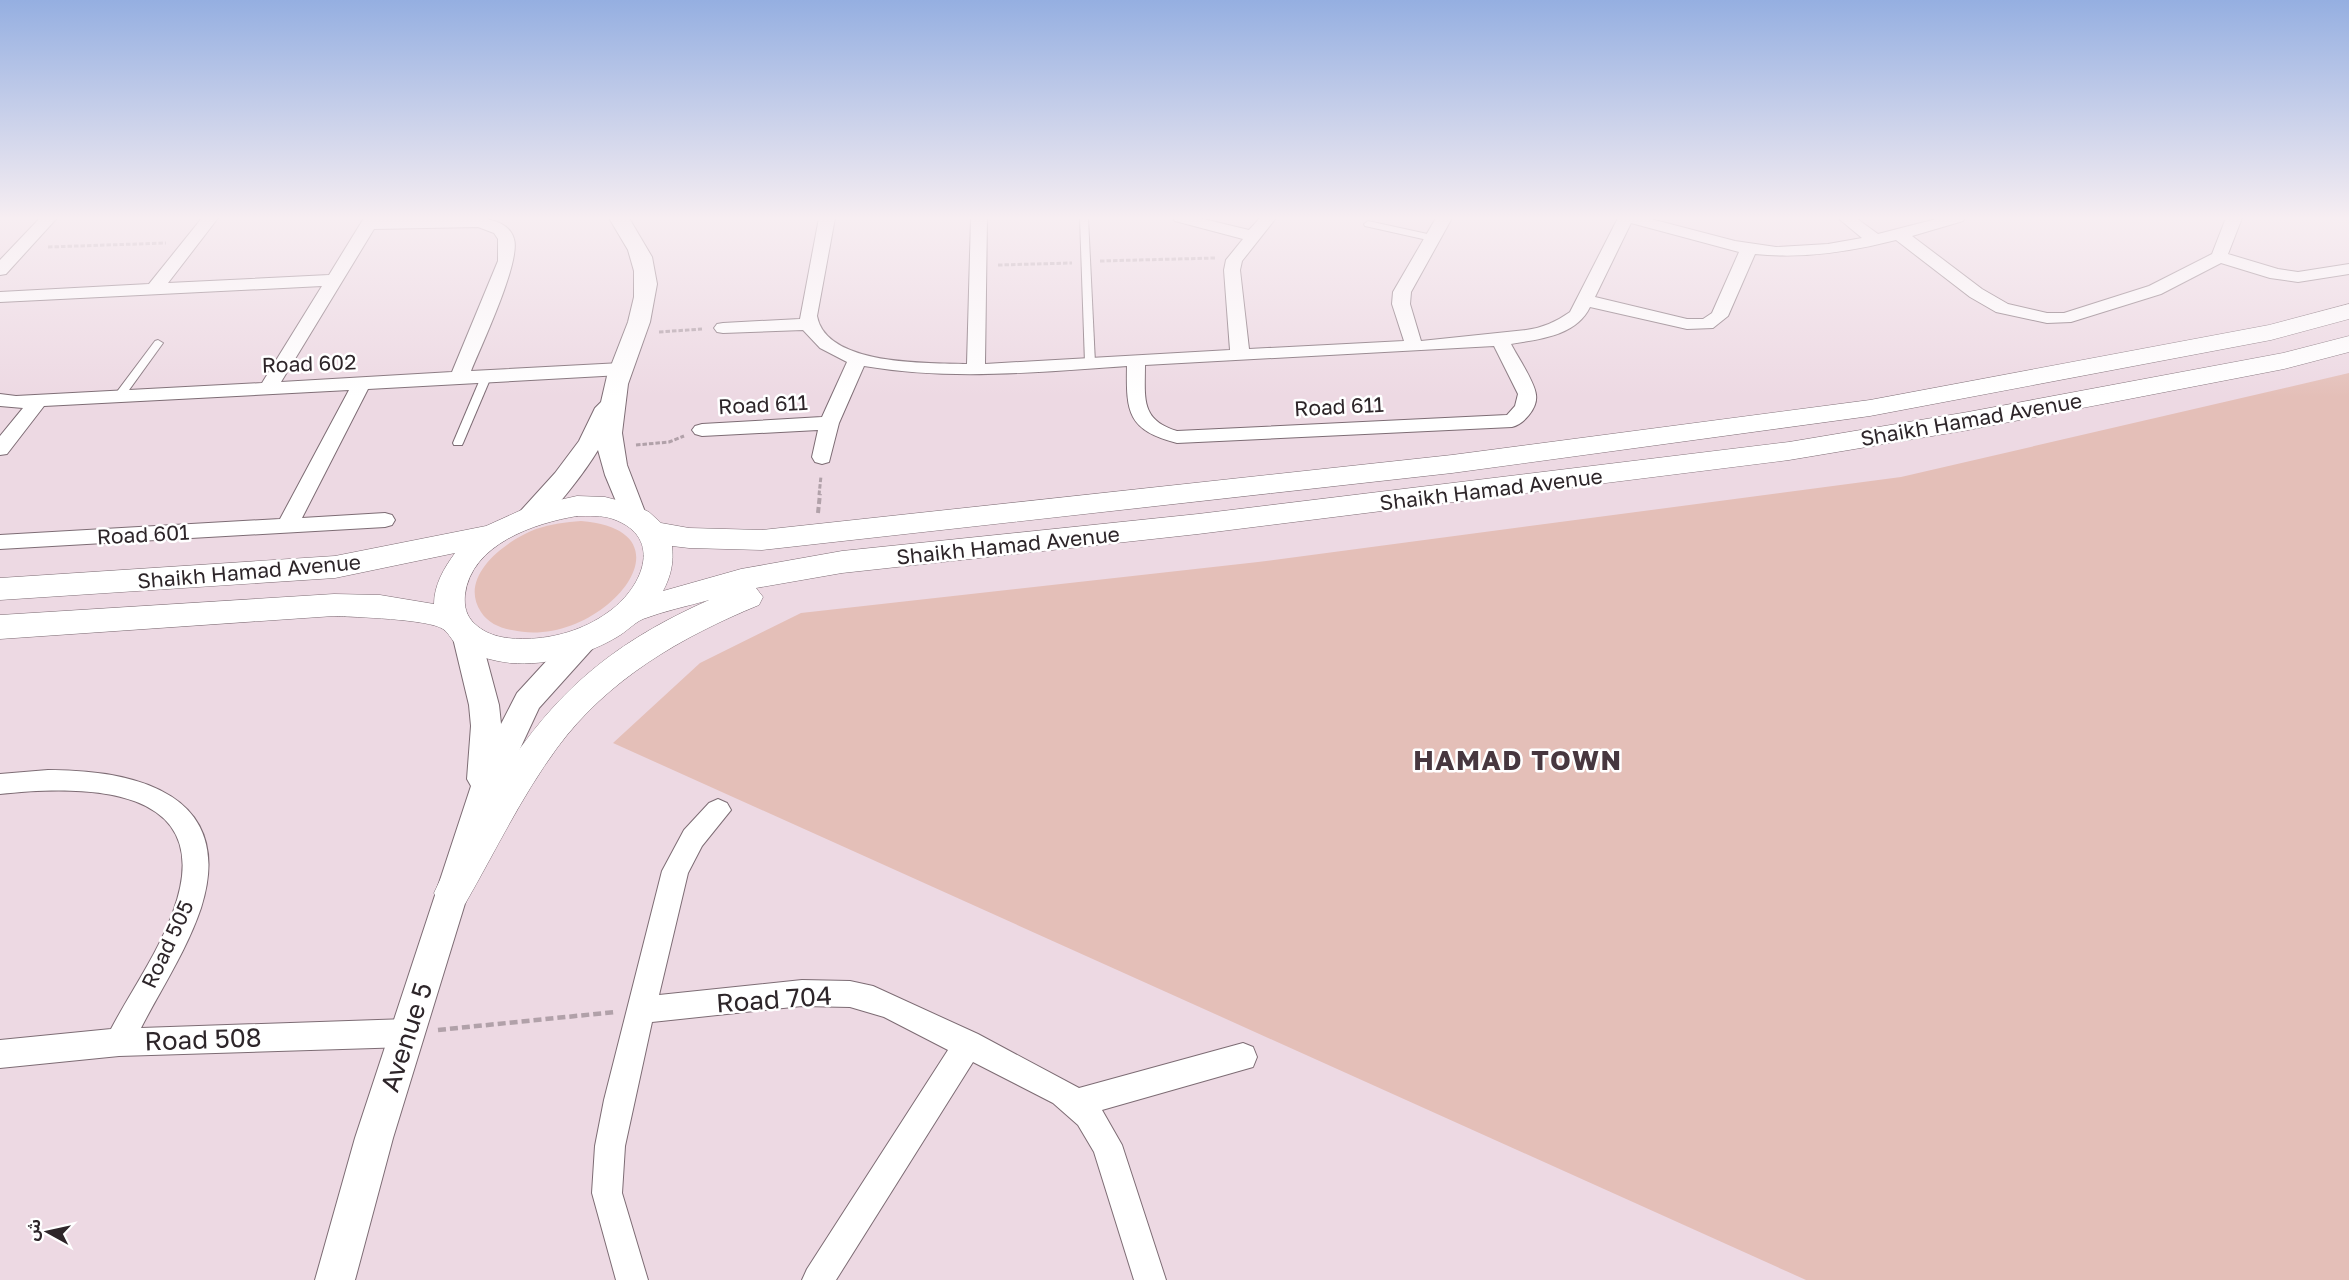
<svg xmlns="http://www.w3.org/2000/svg" width="2349" height="1280" viewBox="0 0 2349 1280" font-family="'Golos Text','Noto Sans Arabic',sans-serif">
  <rect width="100%" height="100%" fill="#edd9e3"/>
  <!-- green -->
  <g fill="#e4bfb8">
    <polygon points="2349,373 2349,1280 1806,1280 613,743 700,663 801,613 1258,562 1901,477"/>
    <path d="M581 521C702 531 599 651 512 630 500 628 488 623 481 612 457 576 507 540 536 529 551 524 566 522 581 521Z"/>
  </g>
  <g fill="none" stroke-linecap="round" stroke-linejoin="round">
    <defs>
      <g id="service">
        <polygon points="1080,218 1088,218 1095,363 1090,366 1085,363"/>
        <polygon points="1368,221 1432,235 1436,238 1432,241 1365,226 1364,224"/>
        <polygon points="158,340 163,343 124,397 116,397 116,393 155,341"/>
        <polygon points="486,374 491,377 463,443 462,445 454,445 453,443 481,377"/>
      </g>
      <g id="minor">
        <polygon points="40,218 57,218 6,274 0,275 0,260"/>
        <path d="M202 218H218L168 283 329 275 364 218H481C494 220 510 224 514 239 521 262 481 346 471 371L621 363 628 365 630 369 628 373 621 375 368 389 302 518 385 513 392 515 395 520 392 525 385 527 0 549V535L280 519 349 390 44 406 7 454 0 455V436L23 408 0 406V394L16 396 262 383 322 286 0 302V292L149 284ZM478 227 494 233 498 239V261L452 372 281 382 374 229Z"/>
        <path d="M819 218H835L817 316C826 366 928 363 967 364L971 218H987L985 364 1230 350 1224 270 1226 260 1243 239 1175 221 1173 218H1199L1249 230 1260 218H1276L1242 261 1240 270 1249 349 1404 341 1392 304 1393 292 1436 218H1452L1411 292 1410 304 1421 341 1526 330C1542 328 1556 322 1570 312L1618 218H1647L1735 241 1776 247 1828 244 1862 238 1838 218H1856L1878 234 1940 218H1965L1963 221 1912 236 1982 289 2008 304 2047 313H2064L2149 286 2212 254 2226 218H2242L2228 254 2278 269 2298 272 2349 264V274L2298 282 2270 278 2221 263 2161 294 2071 322 2047 323 1996 312 1970 297 1896 240C1849 252 1803 259 1755 254L1728 316 1713 328 1687 329 1590 307C1576 336 1540 339 1511 344 1517 356 1535 382 1536 395 1538 408 1524 424 1512 427L1177 443C1128 430 1126 413 1127 366 1038 372 952 381 864 366L839 423 829 462 822 464 815 462 812 457 818 430 702 436 695 434 692 430 695 426 702 424 822 417 847 362 820 348 803 330 723 333 717 332 714 328 717 324 723 323 800 319ZM1631 223 1739 252 1712 313 1703 319H1687L1595 297ZM1494 346 1518 394 1515 406 1507 415 1177 431C1140 420 1145 398 1145 365Z"/>
        <path d="M48 770C136 770 237 794 201 908 187 950 161 989 141 1028L407 1019 417 1023 421 1033 417 1043 407 1047 119 1056 0 1068V1040L111 1029C131 991 158 953 173 912 220 784 84 785 0 794V774Z"/>
        <polygon points="718,799 727,803 731,810 702,846 688,873 659,995 802,980 850,981 873,986 978,1034 1079,1088 1243,1043 1253,1047 1257,1057 1253,1067 1102,1110 1122,1145 1166,1280 1134,1280 1094,1152 1078,1125 1053,1103 973,1062 836,1280 802,1280 807,1269 948,1050 884,1017 850,1007 802,1006 652,1022 625,1146 622,1193 648,1280 616,1280 592,1193 595,1146 604,1100 662,871 684,830 709,803"/>
      </g>
      <g id="tertiary">
        <path d="M609 218H629L652 257 657 284 650 322 628 384 622 433 627 465 647 517 643 523 634 526 625 523 605 475 598 450C588 467 554 514 537 523 531 527 525 525 519 523L515 517 555 473 579 441 595 408 601 402 607 376 628 322 634 297V271L628 250Z"/>
        <polygon points="466,623 476,626 480,634 499,705 501,724 517,693 573,632 583,629 593,632 597,640 593,648 539,708 498,796 393,1138 355,1280 315,1280 355,1138 471,786 467,779 471,726 469,705 452,634 456,626"/>
      </g>
      <path id="secondary" d="M2349 304V319L2271 340 1870 416 1452 473 762 550 689 548 672 546C674 562 671 576 663 591L741 569 842 551 1198 514 1789 442 1968 412 2283 353 2349 336V352L2284 369 1968 430 1789 460 1198 534 842 573 756 588 763 597 759 605C681 637 608 679 557 748 521 797 495 852 465 904L452 909 439 904 434 893C445 868 460 845 474 821 537 711 592 652 709 600 688 606 664 611 643 619 634 623 626 632 617 637 587 655 546 666 511 663 492 661 470 655 455 643 451 639 448 632 443 629 428 619 354 617 334 616L0 639V615L334 594 380 595 434 604C434 585 444 568 455 553L335 578 0 600V578L335 556 486 526 528 507 577 496 605 497 632 504 649 512 661 523 689 528 762 530 1452 455 1870 400 2269 325ZM577 516C588 516 602 515 613 519 666 538 641 590 607 613 583 630 555 638 526 639 507 639 489 637 475 624 466 616 464 606 465 595 471 544 535 523 577 516Z"/>
    </defs>
    <!-- service casing -->
    <use href="#service" stroke="#7d6c74" stroke-width="2"/>
    <!-- minor casing -->
    <use href="#minor" stroke="#7d6c74" stroke-width="2"/>
    <!-- tertiary casing -->
    <use href="#tertiary" stroke="#7d6c74" stroke-width="2"/>
    <!-- secondary casing -->
    <use href="#secondary" stroke="#7d6c74" stroke-width="1"/>
    <!-- path-far2 -->
    <g stroke="#b1a1a9" stroke-width="3" stroke-dasharray="4.5 2" stroke-linecap="butt">
      <polyline points="48,247 166,243"/>
      <polyline points="1100,261 1215,258"/>
      <polyline points="998,265 1072,263"/>
      <polyline points="659,332 702,329"/>
      <polyline points="636,445 669,442 684,436"/>
      <polyline points="819,495 821,476"/>
    </g>
    <!-- path-far1 -->
    <polyline stroke="#b1a1a9" stroke-width="4" stroke-dasharray="6 3" stroke-linecap="butt" points="818,513 820,494"/>
    <!-- path -->
    <polyline stroke="#b1a1a9" stroke-width="4.5" stroke-dasharray="8 4" stroke-linecap="butt" points="438,1030 615,1012"/>
    <!-- service -->
    <use href="#service" fill="#fff" fill-rule="evenodd"/>
    <!-- minor -->
    <use href="#minor" fill="#fff" fill-rule="evenodd"/>
    <!-- tertiary -->
    <use href="#tertiary" fill="#fff" fill-rule="evenodd"/>
    <!-- secondary -->
    <use href="#secondary" fill="#fff" fill-rule="evenodd"/>
  </g>
  <!-- sky -->
  <linearGradient id="sky" x2="0" y2="1"><stop stop-color="#95afe1"/><stop offset="0.55" stop-color="#f7eef2"/><stop offset="1" stop-color="#f7eef2" stop-opacity="0"/></linearGradient>
  <rect width="2349" height="397" fill="url(#sky)"/>
  <g text-anchor="middle" dominant-baseline="central" stroke-width="5" stroke-linejoin="round" paint-order="stroke">
    <!-- street labels -->
    <g font-size="21" fill="#2d2529" stroke="#fff">
      <text transform="translate(309 363) rotate(-2)">Road 602</text>
      <text transform="translate(763 404) rotate(-3)">Road 611</text>
      <text transform="translate(1339 406) rotate(-3)">Road 611</text>
      <text transform="translate(1971 419) rotate(-10)">Shaikh Hamad Avenue</text>
      <text transform="translate(1491 489) rotate(-7)">Shaikh Hamad Avenue</text>
      <text transform="translate(143 534) rotate(-3)">Road 601</text>
      <text transform="translate(1008 545) rotate(-6)">Shaikh Hamad Avenue</text>
      <text transform="translate(249 571) rotate(-5)">Shaikh Hamad Avenue</text>
      <text transform="translate(167 944) rotate(-65)">Road 505</text>
    </g>
    <!-- near-street labels -->
    <g font-size="26" fill="#2d2529" stroke="#fff">
      <text transform="translate(774 999) rotate(-4)">Road 704</text>
      <text transform="translate(406 1037) rotate(-72)">Avenue 5</text>
      <text transform="translate(203 1039) rotate(-2)">Road 508</text>
    </g>
    <!-- district labels -->
    <g font-size="27" font-weight="bold" letter-spacing="1.5" fill="#47373f" stroke="#fff">
      <text x="1518" y="760">HAMAD TOWN</text>
    </g>
  </g>
  <!-- north arrow -->
  <g transform="translate(48 1232) rotate(278)" stroke="#ffffff" stroke-width="4.5" paint-order="stroke">
  <path d="M0-4.5L10 22L0 15L-10 22Z" fill="#2d2529"/>
  <text y="-9" font-size="16" font-weight="bold" text-anchor="middle" fill="#2d2529">ش</text>
  </g>
</svg>
